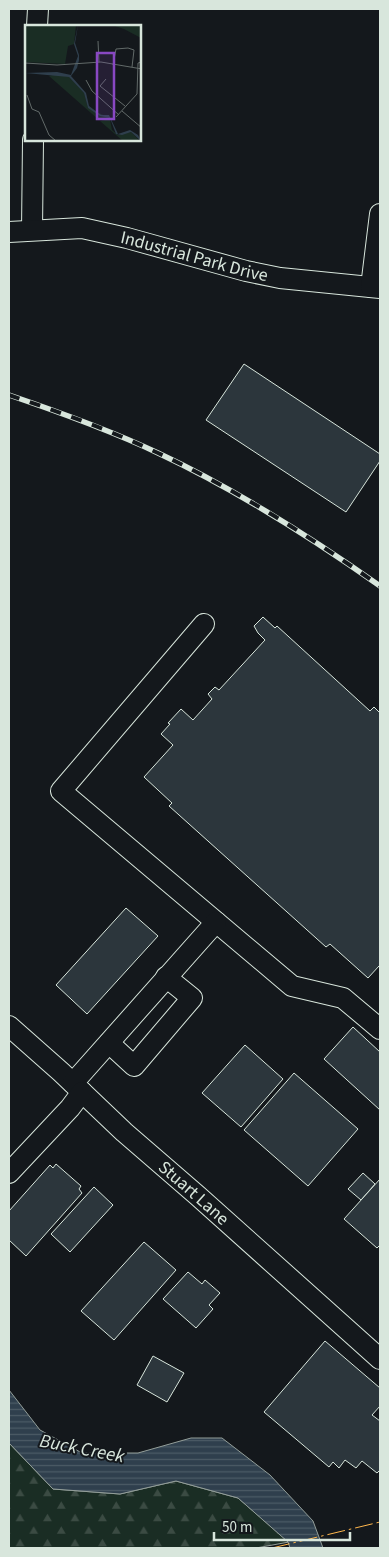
<svg xmlns="http://www.w3.org/2000/svg" width="389" height="1557" viewBox="0 0 389 1557" font-family="'Source Sans 3',sans-serif">
  <defs>
    <pattern id="forest-firs" width="22" height="20" patternUnits="userSpaceOnUse" patternTransform="scale(1.25)"><rect width="22" height="20" fill="#1a2d24"/><path d="M5 1l3.5 6h-7zM16 11l3.5 6h-7z" fill="#3b4b43"/></pattern>
    <pattern id="water-rules" width="6" height="5" patternUnits="userSpaceOnUse" patternTransform="scale(1.25)"><rect width="6" height="5" fill="#2f3f4d"/><path d="M0 2.5h6" fill="none" stroke="#4c5b66"/></pattern>
  </defs>
  <rect width="100%" height="100%" fill="#14181c"/>
  <!-- forest -->
  <polygon fill="url(#forest-firs)" stroke="#939e99" points="9,1443 53,1489 120,1494 176,1481 238,1498 289,1542 256,1548 9,1548"/>
  <!-- water -->
  <polygon fill="url(#water-rules)" stroke="#939e99" points="9,1390 40,1430 82,1453 138,1453 191,1438 222,1438 270,1475 313,1521 323,1548 290,1548 288,1542 238,1498 176,1481 120,1494 53,1489 9,1443"/>
  <!-- building -->
  <g fill="#2c363c" stroke="#d8e6dc">
    <polygon points="244,364 380,454 380,461 346,512 206,420"/>
    <polygon points="263,617 275,628 277,626 370,711 374,707 380,713 380,967 379,966 368,978 330,944 326,947 169,806 172,803 144,777 173,745 161,734 170,724 168,723 181,709 193,720 212,699 208,694 215,687 219,690 265,640 258,633 254,626"/>
    <polygon points="126,908 158,936 87,1014 56,985"/>
    <polygon points="353,1027 380,1052 380,1110 324,1059"/>
    <polygon points="245,1045 283,1079 241,1127 202,1093"/>
    <polygon points="294,1073 358,1129 308,1186 244,1130"/>
    <polygon points="56,1164 81,1186 79,1189 82,1193 26,1256 9,1240 9,1211 50,1165 53,1168"/>
    <polygon points="363,1173 375,1184 361,1200 348,1189"/>
    <polygon points="380,1179 380,1245 377,1248 344,1219"/>
    <polygon points="94,1187 113,1205 70,1252 51,1234"/>
    <polygon points="144,1242 176,1270 114,1340 81,1311"/>
    <polygon points="188,1272 202,1284 205,1280 220,1293 209,1305 213,1309 196,1328 163,1299"/>
    <polygon points="325,1341 380,1388 380,1406 372,1415 380,1421 380,1470 377,1473 362,1461 356,1468 345,1460 339,1468 333,1462 329,1467 264,1412"/>
    <polygon points="153,1356 184,1373 167,1402 137,1385"/>
  </g>
  <g fill="none" stroke-linecap="round" stroke-linejoin="round">
    <defs>
      <g id="minor">
        <polyline points="37,26 38,9"/>
        <polyline points="32,230 33,140"/>
        <path id="s1" d="M9 232 82 228 127 238 246 271 280 278 380 288"/>
        <polyline points="371,287 380,214"/>
        <polyline points="204,624 61,791 292,986 343,998 380,1029"/>
        <path id="s2" d="M9 1026 61 1072 124 1132 198 1196 380 1359"/>
        <polyline points="109,1043 134,1066 192,998 166,977"/>
        <polyline points="73,1083 216,922"/>
        <polyline points="9,1173 70,1108 82,1092"/>
      </g>
    </defs>
    <!-- minor casing -->
    <use href="#minor" stroke="#d8e6dc" stroke-width="22"/>
    <!-- minor -->
    <use href="#minor" stroke="#14181c" stroke-width="20"/>
    <defs>
      <path id="rail" d="M9 395C59 412 110 430 158 453 237 490 309 536 380 586"/>
    </defs>
    <!-- rail casing -->
    <use href="#rail" stroke="#d8e6dc" stroke-width="5.5"/>
    <!-- rail -->
    <use href="#rail" stroke="#14181c" stroke-width="4" stroke-dasharray="11" stroke-linecap="butt"/>
    <!-- power -->
    <polyline stroke="#ffb74d" stroke-width="1" stroke-dasharray="18 4 2.5 4" stroke-linecap="butt" points="272,1548 380,1522"/>
  </g>
  <g text-anchor="middle" dominant-baseline="central" stroke-width="4" stroke-linejoin="round" paint-order="stroke">
    <!-- street labels -->
    <g font-size="18" fill="#d8e6dc" stroke="#14181c">
      <text stroke="none"><textPath href="#s1" startOffset="189">Industrial Park Drive</textPath></text>
      <text stroke="none"><textPath href="#s2" startOffset="249">Stuart Lane</textPath></text>
    </g>
    <!-- water labels -->
    <g font-size="19" font-style="italic" fill="#d8e6dc" stroke="#14181c">
      <text transform="translate(82 1449) rotate(11)">Buck Creek</text>
    </g>
  </g>
  <!-- overview -->
  <g transform="translate(25 25)">
    <rect width="116" height="116" fill="#14181c"/>
    <path d="M0 0H51L49 19 43 21 40 39 0 37ZM87 0 116 1V13L99 4ZM31 49 44 52 59 68 63 83 85 93 74 95 24 51ZM85 94 87 105 93 110 106 107 115 116H98L75 96Z" fill="#1a2d24"/>
    <path d="M53 0 50 18 54 30V35L52 43 46 51 61 68 64 81 76 90H84L93 109 105 105 113 110 116 116 106 107 97 110 91 109 85 93 75 91 63 83 59 68 44 52 0 48 32 47 46 50 53 31 49 19Z" fill="#2f3f4d"/>
    <path fill="none" stroke="#626a69" stroke-width="1" d="M73 16 74 37M0 38 32 40 76 37 117 44M88 40 91 24 103 23 109 25 107 42M81 54 75 61 100 81M61 55 67 66 94 90M2 70 7 84 14 87 24 110 31 116M97 86 117 103M91 92 112 69 113 38 117 37"/>
    <path fill="#8948c3" fill-opacity="0.15" stroke="#8948c3" stroke-width="2.5" d="M72 28H89V94H72Z"/>
    <rect width="116" height="116" fill="none" stroke="#d8e6dc" stroke-width="2.5"/>
  </g>
  <!-- border -->
  <rect width="389" height="1557" fill="none" stroke="#d8e6dc" stroke-width="20"/>
  <!-- scale -->
  <path d="M214 1532v8h136v-8" fill="none" stroke="#d8e6dc" stroke-width="2.5"/>
  <text x="222" y="1532" font-size="15" fill="#d8e6dc" stroke="#14181c" stroke-width="4" paint-order="stroke">50 m</text>
</svg>
